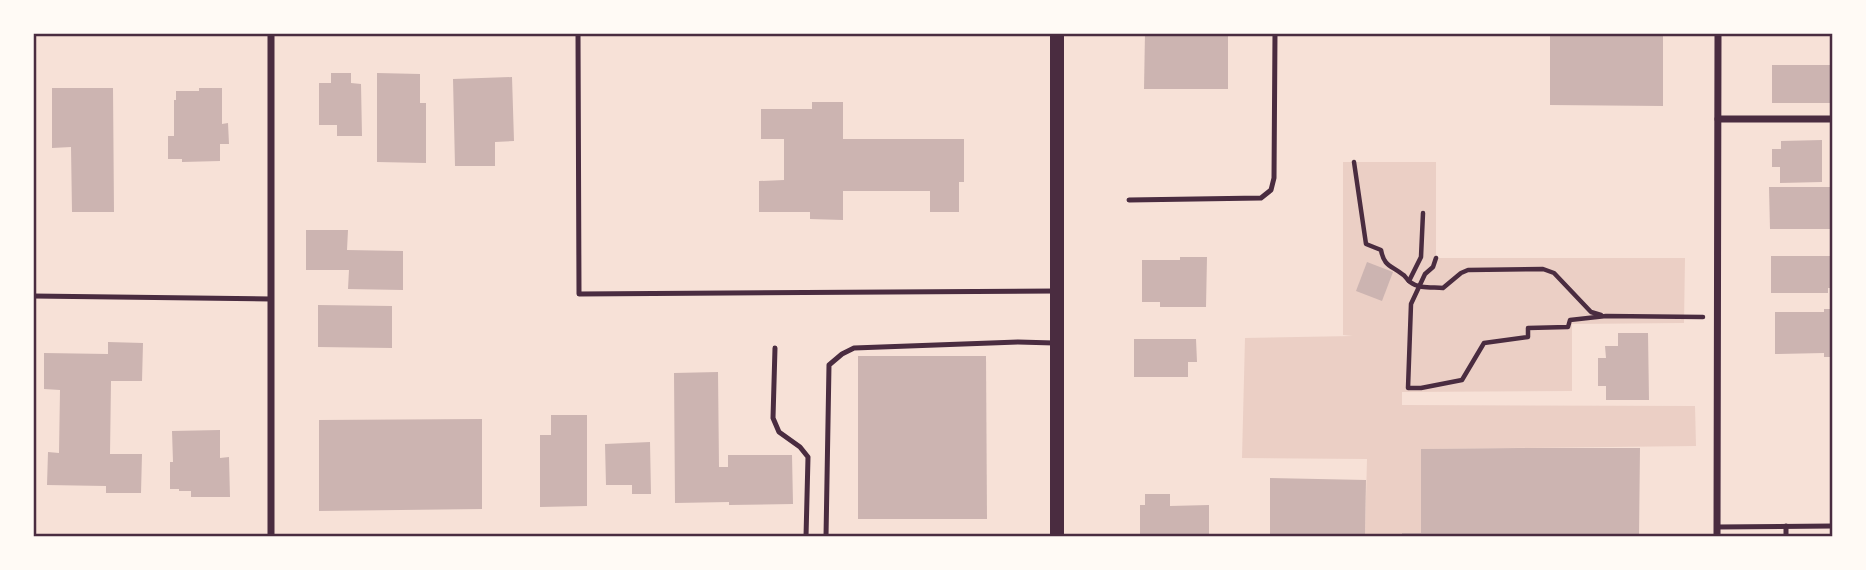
<svg xmlns="http://www.w3.org/2000/svg" width="1866" height="570" viewBox="0 0 1866 570" font-family="Inter,sans-serif">
  <rect width="100%" height="100%" fill="#f7e1d7"/>
  <!-- green -->
  <polygon fill="#ebcfc5" points="1343,162 1436,162 1436,258 1685,258 1684,323 1572,324 1572,391 1402,392 1402,405 1695,406 1696,446 1421,449 1421,533 1402,537 1365,537 1367,459 1242,458 1245,338 1353,336 1343,335"/>
  <!-- building -->
  <g fill="#ccb4b1">
    <polygon points="1145,33 1228,33 1228,89 1144,89"/>
    <polygon points="1550,33 1663,33 1663,106 1550,105"/>
    <rect x="1772" y="65" width="61" height="38"/>
    <polygon points="331,73 351,73 351,83 361,84 362,136 337,136 337,125 319,125 319,83 331,83"/>
    <polygon points="377,73 420,74 420,103 426,103 426,163 377,162"/>
    <polygon points="512,77 514,141 495,142 495,166 455,166 453,79"/>
    <polygon points="52,88 113,88 114,212 72,212 71,147 52,148"/>
    <polygon points="199,88 222,88 222,124 228,123 229,144 220,144 220,161 182,162 182,159 168,159 168,136 174,136 174,100 176,100 176,91 199,91"/>
    <polygon points="812,102 843,102 843,139 964,139 964,182 959,182 959,212 930,212 930,191 843,191 843,220 810,219 810,212 759,212 759,181 784,180 784,139 761,139 761,109 812,109"/>
    <polygon points="1822,140 1822,182 1780,183 1780,167 1772,167 1772,149 1781,149 1781,141"/>
    <polygon points="1769,187 1833,187 1833,229 1770,229"/>
    <polygon points="306,230 348,230 347,250 403,251 403,290 348,289 349,270 306,270"/>
    <polygon points="1771,256 1833,256 1833,288 1828,288 1828,293 1771,293"/>
    <polygon points="1180,257 1207,257 1206,307 1160,307 1160,302 1142,302 1142,260 1180,260"/>
    <polygon points="1367,262 1393,272 1382,301 1356,291"/>
    <polygon points="318,305 392,306 392,348 318,347"/>
    <polygon points="1824,309 1833,309 1833,357 1824,357 1824,353 1775,354 1775,312 1824,312"/>
    <polygon points="1618,333 1648,333 1649,400 1606,400 1606,386 1598,386 1598,358 1606,358 1605,346 1618,346"/>
    <polygon points="1134,339 1196,339 1197,362 1188,362 1188,377 1134,377"/>
    <polygon points="108,342 143,343 142,381 111,381 110,454 142,454 141,493 106,493 106,486 47,485 48,452 59,453 60,390 44,389 44,353 108,354"/>
    <polygon points="858,356 986,356 987,519 858,519"/>
    <polygon points="718,372 719,467 728,467 728,455 792,455 793,504 729,505 729,502 675,503 674,373"/>
    <polygon points="551,415 587,415 587,506 540,507 540,435 551,435"/>
    <polygon points="482,419 482,509 319,511 319,420"/>
    <polygon points="220,430 220,458 229,457 230,497 191,497 191,491 179,491 179,489 170,489 170,462 173,462 172,431"/>
    <polygon points="650,442 651,494 632,494 632,485 606,485 605,444"/>
    <polygon points="1519,448 1640,448 1639,537 1402,537 1402,533 1421,533 1421,449"/>
    <polygon points="1270,478 1366,480 1365,537 1270,537"/>
    <polygon points="1145,494 1170,494 1170,506 1209,505 1209,537 1140,537 1140,505 1145,505"/>
  </g>
  <g fill="none" stroke-linecap="round" stroke-linejoin="round">
    <!-- path -->
    <g stroke="#4a2c40" stroke-width="4.5">
      <path d="M1354 162 1366 244 1381 250C1384 266 1390 265 1402 274 1406 276 1406 279 1410 282 1419 289 1432 287 1443 288L1461 273 1468 270 1543 269 1554 273 1591 312 1601 315"/>
      <polyline points="1436,258 1433,267 1425,274 1411,304 1408,388 1421,388 1462,380 1484,343 1528,337 1528,328 1568,327 1570,320 1606,316 1703,317"/>
      <polyline points="1409,281 1421,257 1423,213"/>
    </g>
    <!-- service -->
    <g stroke="#4a2c40" stroke-width="5">
      <polyline points="578,33 579,294 1057,291"/>
      <polyline points="1129,200 1261,198 1271,190 1274,178 1275,33"/>
      <polyline points="33,296 271,299"/>
      <polyline points="775,348 773,418 779,432 800,447 808,457 806,537"/>
      <polyline points="1717,527 1833,526"/>
      <polyline points="826,537 829,365 842,354 854,348 1018,342 1054,343"/>
      <polyline points="1786,537 1786,526"/>
    </g>
    <!-- minor -->
    <g stroke="#4a2c40" stroke-width="7">
      <polyline points="1718,119 1833,119"/>
      <polyline points="271,537 271,33"/>
      <polyline points="1717,537 1718,33"/>
    </g>
    <!-- secondary -->
    <polyline stroke="#4a2c40" stroke-width="14" points="1057,33 1057,537"/>
  </g>
  <!-- border -->
  <rect width="1866" height="570" fill="none" stroke="#fffaf5" stroke-width="70"/>
  <rect x="35" y="35" width="1796" height="500" fill="none" stroke="#4a2c40" stroke-width="2.5"/>
</svg>
